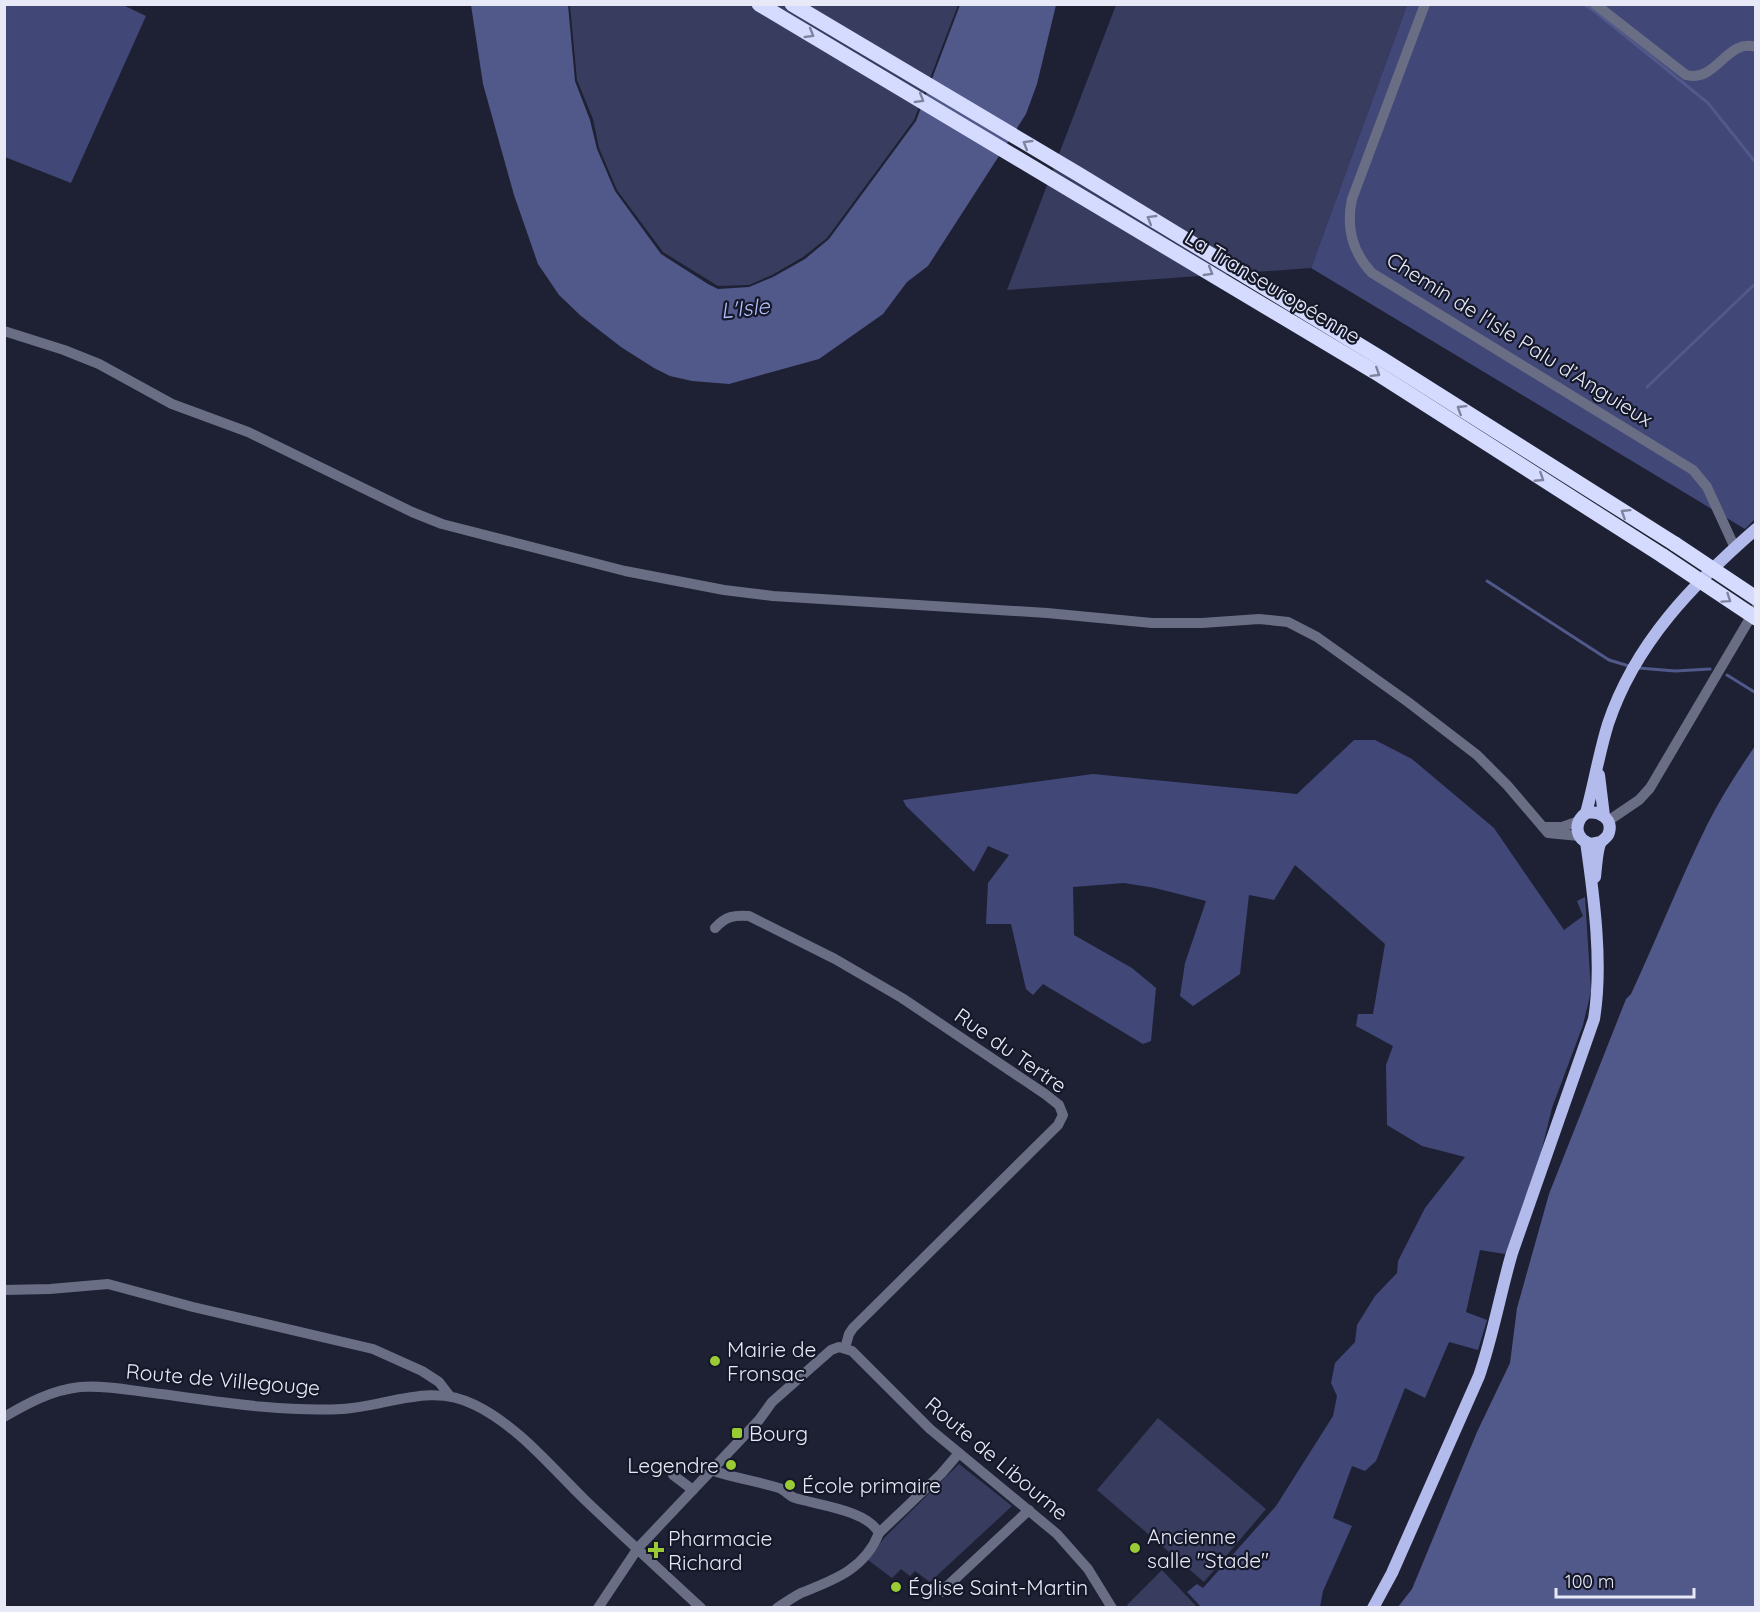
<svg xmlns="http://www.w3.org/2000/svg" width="1760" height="1612" viewBox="0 0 1760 1612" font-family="Quicksand,sans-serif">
  <rect width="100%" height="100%" fill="#1e2133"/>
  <!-- green -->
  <g fill="#383d5f">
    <polygon points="570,5 958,5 914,120 827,238 803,257 772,275 749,285 718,286 663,252 617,190 599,148 593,119 577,80"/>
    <polygon points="1116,5 1407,5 1311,268 1007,290"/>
    <polygon points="1158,1418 1266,1509 1204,1582 1097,1490"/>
    <polygon points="959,1464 1012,1506 930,1582 915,1571 910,1576 901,1569 892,1578 868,1560 885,1537"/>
    <polygon points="1162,1570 1197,1607 1196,1607 1130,1608 1127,1605"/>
  </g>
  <!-- forest -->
  <g fill="#414777">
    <polygon points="4,5 123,5 146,16 71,183 5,157"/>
    <polygon points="1407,5 1755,5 1756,518 1745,529 1311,268"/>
    <polygon points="1354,740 1375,740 1412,759 1494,828 1564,930 1583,916 1577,901 1585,897 1591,991 1583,1025 1552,1108 1540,1157 1505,1254 1480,1250 1466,1312 1487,1320 1478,1350 1449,1342 1425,1398 1405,1388 1376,1461 1365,1471 1352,1466 1333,1518 1352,1526 1323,1591 1320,1607 1201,1607 1187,1592 1197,1584 1203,1588 1276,1506 1333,1416 1337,1396 1331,1383 1335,1363 1355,1342 1357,1325 1375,1296 1397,1273 1398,1261 1425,1208 1465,1157 1422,1146 1387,1125 1386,1065 1393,1046 1356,1026 1358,1014 1373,1014 1385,944 1295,865 1274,900 1249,895 1240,974 1193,1006 1180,996 1185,963 1206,901 1155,888 1124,883 1073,887 1074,935 1132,968 1156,988 1151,1041 1143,1044 1043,984 1033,995 1026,989 1011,924 986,924 988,883 1009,855 988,846 974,872 906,806 903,800 1093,774 1297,794"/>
  </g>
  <!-- water -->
  <g fill="#51588a">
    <polygon points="471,5 568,5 575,81 590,120 597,149 615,191 661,254 708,284 718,289 749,287 773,277 805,259 829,239 916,121 960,5 1056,5 1037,84 1026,114 928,266 907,282 883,314 819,359 729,384 692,381 670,376 654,368 621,347 581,316 559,295 538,264 514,195 483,84"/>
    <path d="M1755 746V1607H1398L1412 1589 1477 1432 1510 1363 1517 1308 1549 1194 1626 999 1631 994C1657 938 1680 880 1707 825 1721 797 1738 771 1755 746Z"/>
  </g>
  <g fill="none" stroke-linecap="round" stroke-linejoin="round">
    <!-- stream -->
    <g stroke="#51588a" stroke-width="3">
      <polyline points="1584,4 1597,13 1708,103 1756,163"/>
      <polyline points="1647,387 1756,283"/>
      <polyline points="1487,581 1609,660 1629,666"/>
      <polyline points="1639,668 1675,671 1710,669"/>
      <polyline points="1727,675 1756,693"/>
    </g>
    <!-- minor -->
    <g stroke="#6a6e85" stroke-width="10">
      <path d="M1425 4 1352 199C1346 227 1352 252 1372 273L1693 470 1707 487 1735 548"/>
      <path d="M1595 4 1686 75C1717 83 1726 38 1756 47"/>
      <polyline points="4,331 64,350 99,364 172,404 248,432 412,512 442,524 625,571 724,590 773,596 1047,613 1152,623 1202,623 1259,619 1288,622 1317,637 1408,702 1477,755 1507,785 1548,833 1579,836"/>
      <polyline points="1608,821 1639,800 1650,788 1756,608"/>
      <polyline points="1543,827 1562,827 1579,821"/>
      <path d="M715 928C726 916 734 915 749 916L835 959 902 998 1045 1094 1059 1105 1063 1115 1058 1125 853 1328 849 1334 845 1348"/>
      <polyline points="4,1290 50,1289 108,1284 193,1307 373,1349 422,1371 439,1382 449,1395"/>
      <path d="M4 1417C28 1403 52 1390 80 1387 107 1385 134 1391 161 1394 221 1402 281 1412 342 1409 388 1406 431 1382 475 1405 518 1426 551 1467 585 1500 623 1536 662 1572 701 1608"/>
      <path d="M711 1470C733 1478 757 1481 779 1488 785 1490 789 1496 795 1498 818 1505 867 1510 879 1533 865 1569 834 1580 801 1593 793 1597 785 1603 777 1608"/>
      <polyline points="673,1475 693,1490"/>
      <polyline points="879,1533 941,1474 959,1453"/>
      <polyline points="941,1592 1029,1510"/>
      <polyline points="598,1608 638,1548 759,1420 772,1402 831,1350 839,1347 852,1351 930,1429 1057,1534 1088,1569 1112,1608"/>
    </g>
    <!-- major -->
    <g stroke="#b2bbeb" stroke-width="12">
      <polyline points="1599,775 1604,816"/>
      <path d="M1586 813C1594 784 1599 753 1608 724 1635 643 1693 584 1756 529"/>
      <path d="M1595 877C1596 869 1597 848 1601 842 1603 840 1606 838 1608 835 1615 820 1600 810 1586 813 1573 823 1575 839 1591 844L1601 842"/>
      <path d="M1373 1608 1392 1573 1479 1376C1493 1336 1500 1294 1512 1253L1594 1019C1603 965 1594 897 1586 842"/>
    </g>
    <!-- highway -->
    <g stroke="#d4dbfe" stroke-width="15">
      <polyline points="759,4 1375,372 1663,556"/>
      <polyline points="792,4 1078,174 1382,359 1675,544"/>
    </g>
    <!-- highway-bridge -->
    <g stroke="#d4dbfe" stroke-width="15">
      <polyline points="1675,544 1756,598"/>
      <polyline points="1663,556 1756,618"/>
    </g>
  </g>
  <!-- one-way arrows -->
  <defs><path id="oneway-chevron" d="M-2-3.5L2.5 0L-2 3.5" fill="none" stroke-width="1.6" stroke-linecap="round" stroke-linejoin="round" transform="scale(1.5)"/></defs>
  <g stroke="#7e839e">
    <use href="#oneway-chevron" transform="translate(810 34) rotate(30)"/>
    <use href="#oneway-chevron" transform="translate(920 99) rotate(31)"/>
    <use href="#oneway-chevron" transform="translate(1027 144) rotate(-149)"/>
    <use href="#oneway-chevron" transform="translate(1151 219) rotate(-149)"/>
    <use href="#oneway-chevron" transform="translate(1209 272) rotate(31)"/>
    <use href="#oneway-chevron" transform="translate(1376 373) rotate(32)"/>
    <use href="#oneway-chevron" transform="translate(1461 409) rotate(-148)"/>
    <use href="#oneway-chevron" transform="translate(1540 478) rotate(33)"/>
    <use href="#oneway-chevron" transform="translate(1625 513) rotate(-148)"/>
    <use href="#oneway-chevron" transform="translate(1727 599) rotate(34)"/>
  </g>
  <!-- markers -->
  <g fill="#99cb35" stroke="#151829" stroke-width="2">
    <circle cx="715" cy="1361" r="6"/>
    <rect x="731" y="1427" width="12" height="12" rx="3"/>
    <circle cx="731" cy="1465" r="6"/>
    <circle cx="790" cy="1485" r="6"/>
    <circle cx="1135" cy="1548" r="6"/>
    <path d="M653 1541h6v6h6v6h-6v6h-6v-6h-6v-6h6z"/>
    <circle cx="896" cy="1587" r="6"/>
  </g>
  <g text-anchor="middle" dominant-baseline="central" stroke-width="4.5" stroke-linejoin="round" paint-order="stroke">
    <!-- street labels -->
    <g font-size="21" fill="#e7e9f6" stroke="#151829">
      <text transform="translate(1273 286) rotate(31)">La Transeuropéenne</text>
      <text transform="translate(1520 339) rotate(32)">Chemin de l'Isle Palu d’Anguieux</text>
      <text transform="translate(1011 1050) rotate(35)">Rue du Tertre</text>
      <text transform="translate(223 1379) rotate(5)">Route de Villegouge</text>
      <text transform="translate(997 1458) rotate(40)">Route de Libourne</text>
    </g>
    <!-- poi labels -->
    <g font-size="21" fill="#e7e9f6" stroke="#151829" text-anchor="start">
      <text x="727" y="1349">Mairie de<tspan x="727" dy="24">Fronsac</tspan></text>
      <text x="749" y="1433">Bourg</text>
      <text x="719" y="1465" text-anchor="end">Legendre</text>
      <text x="802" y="1485">École primaire</text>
      <text x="1147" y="1536">Ancienne<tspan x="1147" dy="24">salle "Stade"</tspan></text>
      <text x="668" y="1538">Pharmacie<tspan x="668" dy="24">Richard</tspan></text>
      <text x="908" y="1587">Église Saint-Martin</text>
    </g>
    <!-- water labels -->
    <g font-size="22" font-style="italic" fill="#b3befc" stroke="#151829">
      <text transform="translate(745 308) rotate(-6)">L'Isle</text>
    </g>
  </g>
  <!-- border -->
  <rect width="1760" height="1612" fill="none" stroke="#e7e9f6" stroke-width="12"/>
  <!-- scale -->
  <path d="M1556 1588v9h138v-9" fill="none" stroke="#e7e9f6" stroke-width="3"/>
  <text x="1565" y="1588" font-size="18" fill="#e7e9f6" stroke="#151829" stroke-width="4.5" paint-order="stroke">100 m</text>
</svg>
